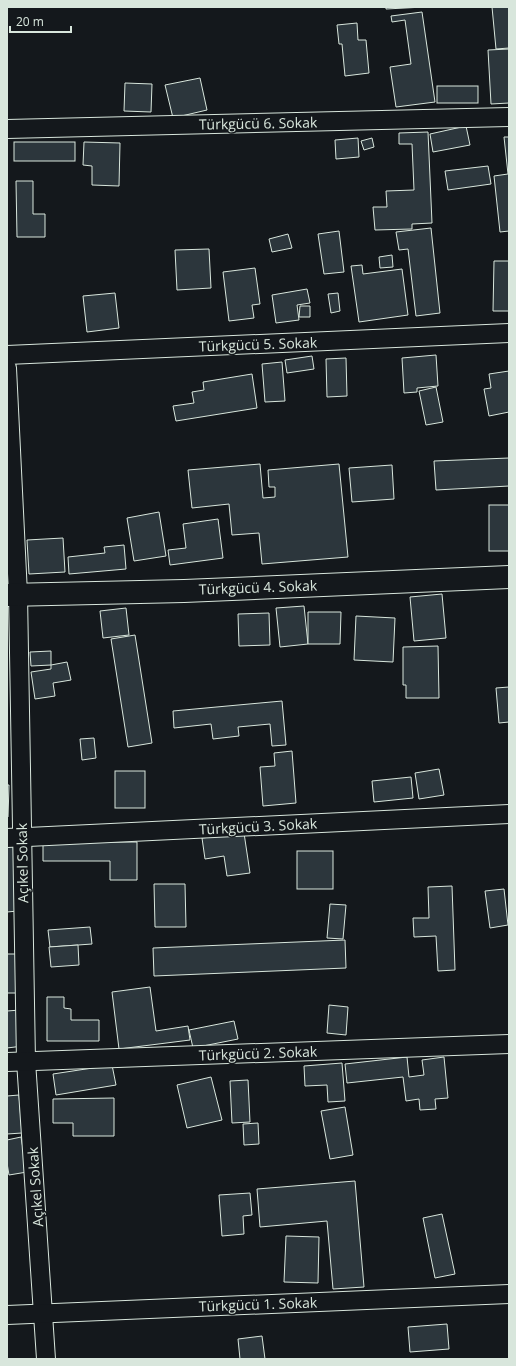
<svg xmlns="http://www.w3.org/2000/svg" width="516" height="1366" viewBox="0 0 516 1366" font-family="'Open Sans',sans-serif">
  <rect width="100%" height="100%" fill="#14181c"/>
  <!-- building -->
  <g fill="#2c363c" stroke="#d8e6dc">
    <polygon points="386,7 424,7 386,9"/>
    <polygon points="492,7 509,7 509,48 496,49"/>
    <polygon points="422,12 435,102 396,107 390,67 411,64 405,20 392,22 391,16"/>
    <polygon points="357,23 358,40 366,40 369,73 345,76 342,44 339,44 337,25"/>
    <polygon points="509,49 509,103 491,104 488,50"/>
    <polygon points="200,78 207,110 173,118 165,85"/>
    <polygon points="125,83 152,84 151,112 124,111"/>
    <rect x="437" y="86" width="41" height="17"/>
    <polygon points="466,126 470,145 433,152 430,134"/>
    <polygon points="428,132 432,223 412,224 412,229 375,230 373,207 387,207 386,191 414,190 412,144 399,144 399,133"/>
    <polygon points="504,137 509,137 509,231 500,232 494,176 508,174"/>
    <polygon points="358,138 359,157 336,159 335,140"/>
    <polygon points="372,138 374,147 364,150 361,141"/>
    <rect x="14" y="142" width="61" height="19"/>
    <polygon points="84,142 120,143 119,186 92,185 92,166 83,165"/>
    <polygon points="488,166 491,184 448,190 445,171"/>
    <polygon points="16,181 33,181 33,214 45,214 45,237 17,237"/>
    <polygon points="431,228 440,313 416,316 408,249 399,250 396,232"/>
    <polygon points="339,231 344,272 324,274 318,234"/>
    <polygon points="288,234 292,248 272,252 269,239"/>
    <polygon points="209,249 211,288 177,290 175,250"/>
    <polygon points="392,255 393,267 380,268 379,257"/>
    <polygon points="494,261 509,261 509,311 493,311"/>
    <polygon points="362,265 363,274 402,269 408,315 359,322 351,266"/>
    <polygon points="255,268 260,304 252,305 254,318 229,321 223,272"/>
    <polygon points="307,289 310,303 297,305 299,320 276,323 272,295"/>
    <polygon points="115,293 119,328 87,332 83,296"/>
    <polygon points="338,293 340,311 331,313 328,294"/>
    <polygon points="300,306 310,306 310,317 299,317"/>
    <polygon points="436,355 438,386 417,388 417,392 404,393 402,358"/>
    <polygon points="312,356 314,369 287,373 285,360"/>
    <polygon points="346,358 347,396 327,397 326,359"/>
    <polygon points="282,362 285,401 265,402 262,364"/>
    <polygon points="509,371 509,412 489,416 484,389 491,388 489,374"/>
    <polygon points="252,374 257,408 176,421 173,406 194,403 192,392 204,390 203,382"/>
    <polygon points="436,387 443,422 426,425 419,391"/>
    <polygon points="509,458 509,486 436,490 434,461"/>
    <polygon points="260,464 263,498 275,497 275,487 269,487 268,470 339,464 348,557 262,564 259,533 232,535 229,504 192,508 188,470"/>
    <polygon points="392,465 394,499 352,502 349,468"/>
    <rect x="489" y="505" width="20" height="46"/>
    <polygon points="159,512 166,556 134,561 127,518"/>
    <polygon points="218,519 223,558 170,565 168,550 186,548 183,524"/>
    <polygon points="63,538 65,572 29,574 27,540"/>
    <polygon points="124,545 126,569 69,574 68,557 105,553 104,547"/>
    <polygon points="442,594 446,638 414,641 410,597"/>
    <polygon points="304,606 308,644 280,647 276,608"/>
    <polygon points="126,608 129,635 103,638 100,611"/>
    <polygon points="308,612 341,612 340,644 308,644"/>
    <polygon points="269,613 270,645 239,646 238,614"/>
    <polygon points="356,616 395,618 393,662 354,660"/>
    <polygon points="135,635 152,743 128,747 111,639"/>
    <polygon points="438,646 439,698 406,698 406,685 403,685 403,647"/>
    <polygon points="51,651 51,665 31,666 30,652"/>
    <polygon points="67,662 71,680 53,683 55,696 35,699 31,672 51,669 51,665"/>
    <polygon points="509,687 509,722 499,723 496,688"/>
    <polygon points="282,701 286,745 272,746 270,724 238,727 239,736 213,739 211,724 174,728 173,711"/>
    <polygon points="94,738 96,758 82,760 80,739"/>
    <polygon points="292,751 296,803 263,806 260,767 275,766 274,753"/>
    <polygon points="439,769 444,795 419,799 415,773"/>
    <rect x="115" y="771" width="30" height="37"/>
    <polygon points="411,777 413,798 374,802 372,781"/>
    <polygon points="7,785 9,785 8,817 7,817"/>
    <polygon points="244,833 250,873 227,876 224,856 205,859 202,838"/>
    <polygon points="43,842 137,842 137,880 110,880 110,861 43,861"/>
    <polygon points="14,846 18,911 7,912 7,847"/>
    <rect x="297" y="851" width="36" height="38"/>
    <polygon points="154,884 185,884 186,927 155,927"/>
    <polygon points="452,886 455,970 438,971 436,936 414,937 413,918 429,918 428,887"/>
    <polygon points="504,889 508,925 490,928 485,891"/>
    <polygon points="330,904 346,905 343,939 327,938"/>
    <polygon points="90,927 92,944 50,947 48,930"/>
    <polygon points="345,940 346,968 154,976 153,948"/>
    <polygon points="78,945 79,965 51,967 49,947"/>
    <rect x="7" y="954" width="13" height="39"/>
    <polygon points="150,987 156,1031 188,1026 190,1040 119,1049 112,992"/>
    <polygon points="47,997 64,997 64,1008 71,1009 71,1020 99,1020 99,1041 47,1041"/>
    <polygon points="329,1005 348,1007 346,1035 327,1033"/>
    <polygon points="20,1010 23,1046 7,1048 7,1011"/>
    <polygon points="234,1021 238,1039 193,1048 189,1030"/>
    <polygon points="407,1057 409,1077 424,1075 422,1060 444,1057 448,1098 435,1099 436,1109 420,1110 419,1099 406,1101 403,1077 347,1083 345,1064"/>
    <polygon points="342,1063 345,1101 328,1102 327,1085 305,1086 304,1066"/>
    <polygon points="112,1065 116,1085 56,1095 53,1074"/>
    <polygon points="211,1077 222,1120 187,1128 177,1085"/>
    <polygon points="248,1080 250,1122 232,1123 230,1081"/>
    <polygon points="19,1095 22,1133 7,1134 7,1096"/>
    <polygon points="114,1098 114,1136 73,1136 73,1123 53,1123 53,1099"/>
    <polygon points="345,1107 353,1155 330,1159 321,1111"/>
    <polygon points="258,1123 259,1144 244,1145 243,1124"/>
    <polygon points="21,1137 27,1172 9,1175 7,1163 7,1140"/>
    <polygon points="355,1181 364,1287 333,1289 327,1221 260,1227 257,1189"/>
    <polygon points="250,1193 252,1215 243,1216 244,1234 222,1236 219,1195"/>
    <polygon points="442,1214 455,1274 435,1278 423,1218"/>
    <polygon points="286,1236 319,1237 318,1283 284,1282"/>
    <polygon points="447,1324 449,1349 410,1352 408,1327"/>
    <polygon points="262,1336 265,1359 240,1359 238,1339"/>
  </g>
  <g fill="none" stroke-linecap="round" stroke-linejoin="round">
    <defs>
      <g id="street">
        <polyline points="7,129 509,117"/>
        <polyline points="7,355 509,333"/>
        <polyline points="7,368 18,594 26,1061 46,1359"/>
        <polyline points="7,838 509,814"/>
        <polyline points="7,1062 509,1044"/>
        <polyline points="7,1315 509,1294"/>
      </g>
      <polyline id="secondary" points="7,595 184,591 509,577"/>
    </defs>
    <!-- street casing -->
    <use href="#street" stroke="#d8e6dc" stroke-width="20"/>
    <!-- secondary casing -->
    <use href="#secondary" stroke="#d8e6dc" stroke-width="24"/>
    <!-- street -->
    <use href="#street" stroke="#14181c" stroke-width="18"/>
    <!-- secondary -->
    <use href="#secondary" stroke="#14181c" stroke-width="22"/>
  </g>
  <g text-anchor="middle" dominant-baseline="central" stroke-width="3" stroke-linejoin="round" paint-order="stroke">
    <!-- street labels -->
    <g font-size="14" fill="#d8e6dc" stroke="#14181c">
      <text transform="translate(258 123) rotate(-1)">Türkgücü 6. Sokak</text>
      <text transform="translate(258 344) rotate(-2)">Türkgücü 5. Sokak</text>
      <text transform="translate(258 587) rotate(-2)">Türkgücü 4. Sokak</text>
      <text transform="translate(258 826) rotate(-3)">Türkgücü 3. Sokak</text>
      <text transform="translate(22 863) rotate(-91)">Açıkel Sokak</text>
      <text transform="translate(258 1053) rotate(-2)">Türkgücü 2. Sokak</text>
      <text transform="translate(35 1187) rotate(-94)">Açıkel Sokak</text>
      <text transform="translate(258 1304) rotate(-2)">Türkgücü 1. Sokak</text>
    </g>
  </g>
  <!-- border -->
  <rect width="516" height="1366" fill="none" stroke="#d8e6dc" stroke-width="16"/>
  <!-- scale -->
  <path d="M10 26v6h61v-6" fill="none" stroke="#d8e6dc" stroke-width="2"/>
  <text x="16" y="26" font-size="12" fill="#d8e6dc" stroke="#14181c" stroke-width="3" paint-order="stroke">20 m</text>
</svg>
